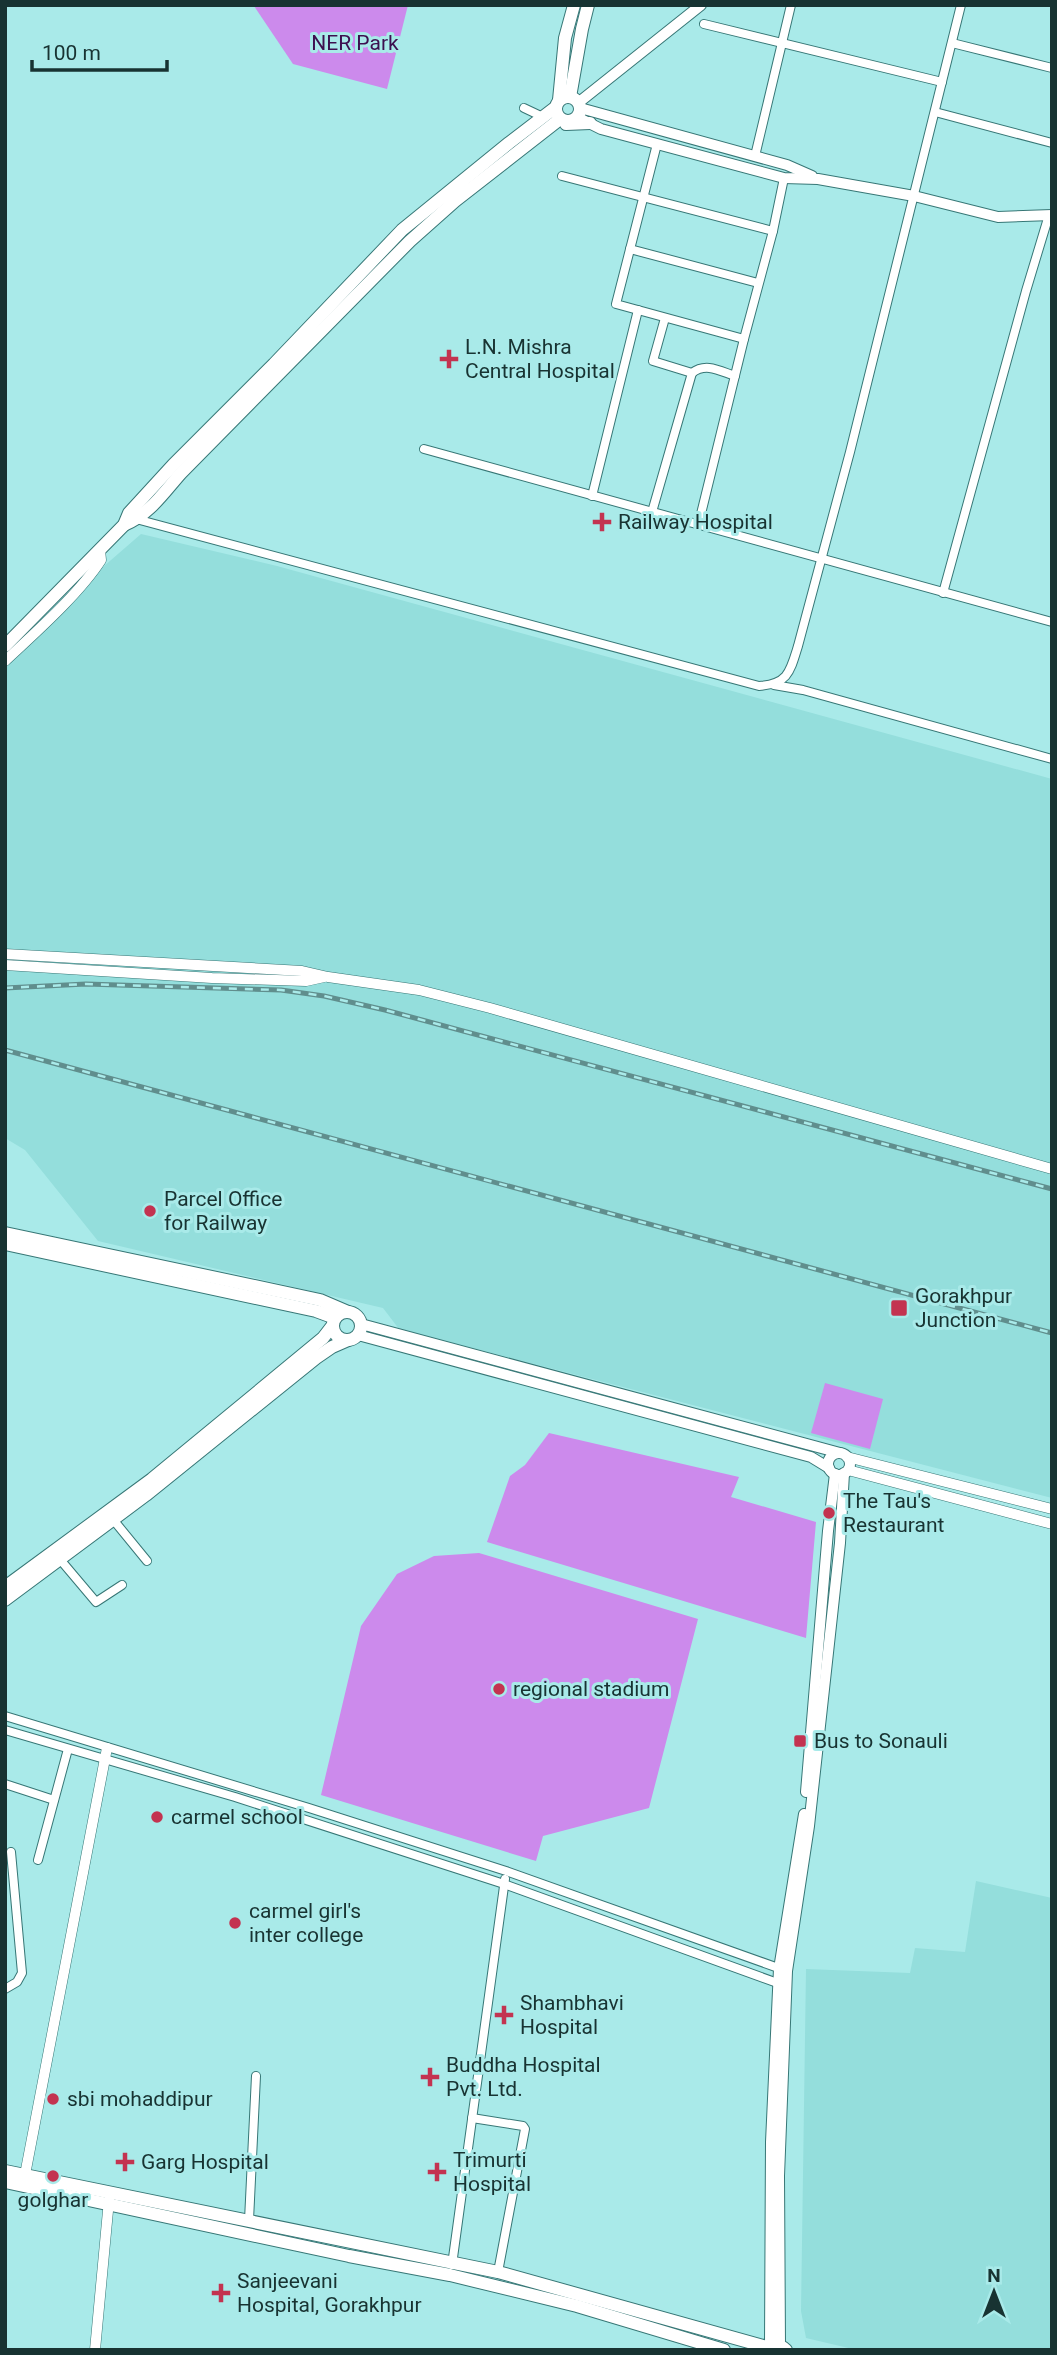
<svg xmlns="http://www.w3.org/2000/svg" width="1057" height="2355" viewBox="0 0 1057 2355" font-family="Roboto,sans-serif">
  <rect width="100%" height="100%" fill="#a9eae9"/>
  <!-- built -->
  <g fill="#94dedc">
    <polygon points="141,534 277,566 1052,779 1052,1498 399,1329 383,1308 98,1241 25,1150 5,1138 5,652"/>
    <polygon points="976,1881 1052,1898 1052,2350 857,2350 806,2338 801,2311 806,1969 910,1973 915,1948 965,1952"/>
  </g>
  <!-- green -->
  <g fill="#cc8aec">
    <polygon points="408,5 387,89 293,64 254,6"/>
    <polygon points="825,1383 883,1399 870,1449 811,1433"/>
    <polygon points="549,1433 739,1477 731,1497 816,1522 806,1638 487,1542 510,1476 525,1465"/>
    <polygon points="479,1553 698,1619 649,1808 543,1836 536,1861 321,1795 361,1626 397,1574 434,1556"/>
  </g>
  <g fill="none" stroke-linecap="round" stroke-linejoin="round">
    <defs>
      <g id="minor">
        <polyline points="704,24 942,82"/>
        <polyline points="952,43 1052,68"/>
        <polyline points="524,108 543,117"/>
        <polyline points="935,112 1052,143"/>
        <polyline points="657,144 616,304 744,339"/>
        <polyline points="755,156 791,5"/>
        <polyline points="562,176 773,231"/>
        <polyline points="630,249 758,283"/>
        <path d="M692 373C706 362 720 371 735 376"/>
        <polyline points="424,449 1052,622"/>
        <polyline points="592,496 638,310"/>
        <polyline points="652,512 692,373 653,361 665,318"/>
        <path d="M136 519 759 686C788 684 790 672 798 646L850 452 961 5"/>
        <polyline points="698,526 744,339 773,231 784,178"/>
        <polyline points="943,593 1026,291 1049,215"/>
        <polyline points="774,685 803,690 1052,759"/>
        <polyline points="111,1517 147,1561"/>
        <polyline points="58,1557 96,1602 122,1585"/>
        <polyline points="5,1716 309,1808 506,1871 784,1970"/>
        <polyline points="5,1730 235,1797 504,1884 783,1985"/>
        <polyline points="5,1784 54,1800"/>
        <polyline points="38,1860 68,1749"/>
        <polyline points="5,1989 17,1982 22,1973 11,1852"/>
        <polyline points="472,2118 523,2126 525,2129 498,2272"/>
        <polyline points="249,2220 256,2076"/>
        <polyline points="452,2265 505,1879"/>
      </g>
      <g id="tertiary">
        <path d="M5 661C36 632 79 594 101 560L100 550"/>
        <polyline points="5,954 302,971 328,977 419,990 490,1008 1052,1169"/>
        <polyline points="5,965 212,978 306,981 324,977"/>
        <polyline points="847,1457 1052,1509"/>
        <polyline points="848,1470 1052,1524"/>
        <polyline points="24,2180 107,1748"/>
        <polyline points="95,2350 109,2200"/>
      </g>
      <g id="secondary">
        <polyline points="578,103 701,5"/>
        <polyline points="580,108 787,165 812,176"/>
        <polyline points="577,117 601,129 784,178 818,179 914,196 998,217 1052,215"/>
        <polyline points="361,1324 840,1453"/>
        <polyline points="358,1335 811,1457 829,1468"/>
        <circle cx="839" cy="1464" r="11"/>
        <polyline points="806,1792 828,1531 835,1474"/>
        <polyline points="770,2345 771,2142 779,1969 804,1814"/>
        <polyline points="780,2345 779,2176 787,1971 809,1826 840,1543 844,1473"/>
      </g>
      <g id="primary">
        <polyline points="570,97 582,29 588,5"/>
        <circle cx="568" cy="109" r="12"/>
        <polyline points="559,100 565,38 574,5"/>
        <polyline points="566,124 590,123"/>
        <path d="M124 525C149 515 164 492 181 473L410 241 455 201 560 119"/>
        <polyline points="5,646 124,525 129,513 173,465 274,364 402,230 509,143 556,107"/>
        <polyline points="5,1233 320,1300 348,1312"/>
        <polyline points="5,1244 316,1311 335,1318"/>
        <circle cx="347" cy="1326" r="14"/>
        <polyline points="5,1587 152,1479 323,1338 333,1325"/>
        <polyline points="5,1600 146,1495 316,1358 332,1347 348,1340"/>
        <polyline points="5,2171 498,2272 767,2347"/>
        <polyline points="5,2182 349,2256 450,2275 577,2306 724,2350"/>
        <path d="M765 2350C771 2342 779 2343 786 2350"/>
      </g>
    </defs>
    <!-- minor casing -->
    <use href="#minor" stroke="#377776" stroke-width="10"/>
    <!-- tertiary casing -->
    <use href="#tertiary" stroke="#377776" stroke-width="11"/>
    <!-- secondary casing -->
    <use href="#secondary" stroke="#377776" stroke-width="12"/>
    <!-- primary casing -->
    <use href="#primary" stroke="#377776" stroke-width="14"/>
    <!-- minor -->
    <use href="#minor" stroke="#fff" stroke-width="8"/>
    <!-- tertiary -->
    <use href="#tertiary" stroke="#fff" stroke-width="10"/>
    <!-- secondary -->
    <use href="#secondary" stroke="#fff" stroke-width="10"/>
    <!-- primary -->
    <use href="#primary" stroke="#fff" stroke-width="12"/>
    <defs>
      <g id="rail">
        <polyline points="5,988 86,984 281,990 324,996 385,1010 1052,1189"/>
        <polyline points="5,1050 1052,1333"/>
      </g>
    </defs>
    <!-- rail casing -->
    <use href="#rail" stroke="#608e8d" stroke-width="5"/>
    <!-- rail -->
    <use href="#rail" stroke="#a9eae9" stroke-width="2.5" stroke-dasharray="8" stroke-linecap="butt"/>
  </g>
  <!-- markers -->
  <g fill="#c33350" stroke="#a9eae9" stroke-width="2.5">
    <path d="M445.5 348.5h7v7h7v7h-7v7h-7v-7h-7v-7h7z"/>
    <path d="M598.5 511.5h7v7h7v7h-7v7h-7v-7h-7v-7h7z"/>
    <circle cx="150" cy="1211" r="7"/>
    <rect x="890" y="1299" width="18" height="18" rx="3.5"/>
    <circle cx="829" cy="1513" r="7"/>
    <circle cx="499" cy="1689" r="7"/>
    <rect x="793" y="1734" width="14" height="14" rx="3.5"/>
    <circle cx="157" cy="1817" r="7"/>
    <circle cx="235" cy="1923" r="7"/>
    <path d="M500.5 2004.5h7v7h7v7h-7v7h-7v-7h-7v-7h7z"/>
    <path d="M426.5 2066.5h7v7h7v7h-7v7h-7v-7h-7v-7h7z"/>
    <circle cx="53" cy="2099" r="7"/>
    <path d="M121.5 2151.5h7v7h7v7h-7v7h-7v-7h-7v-7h7z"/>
    <path d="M433.5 2161.5h7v7h7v7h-7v7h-7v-7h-7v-7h7z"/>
    <circle cx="53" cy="2176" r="7"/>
    <path d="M217.5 2282.5h7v7h7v7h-7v7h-7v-7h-7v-7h7z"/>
  </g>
  <g text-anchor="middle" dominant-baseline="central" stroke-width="6" stroke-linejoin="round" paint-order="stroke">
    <!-- park labels -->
    <g font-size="21" fill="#3d0f4f" stroke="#a9eae9">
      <text x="355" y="43">NER Park</text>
    </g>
    <!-- poi labels -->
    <g font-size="21" fill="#183332" stroke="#a9eae9" text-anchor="start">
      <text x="465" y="347">L.N. Mishra<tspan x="465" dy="24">Central Hospital</tspan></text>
      <text x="618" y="522">Railway Hospital</text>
      <text x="164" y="1199">Parcel Office<tspan x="164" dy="24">for Railway</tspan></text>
      <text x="915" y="1296">Gorakhpur<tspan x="915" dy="24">Junction</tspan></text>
      <text x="843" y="1501">The Tau's<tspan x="843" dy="24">Restaurant</tspan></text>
      <text x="513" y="1689">regional stadium</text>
      <text x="814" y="1741">Bus to Sonauli</text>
      <text x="171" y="1817">carmel school</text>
      <text x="249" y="1911">carmel girl's<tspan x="249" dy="24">inter college</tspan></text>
      <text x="520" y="2003">Shambhavi<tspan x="520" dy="24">Hospital</tspan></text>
      <text x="446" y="2065">Buddha Hospital<tspan x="446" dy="24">Pvt. Ltd.</tspan></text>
      <text x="67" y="2099">sbi mohaddipur</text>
      <text x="453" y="2160">Trimurti<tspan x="453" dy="24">Hospital</tspan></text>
      <text x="141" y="2162">Garg Hospital</text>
      <text x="53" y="2200" text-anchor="middle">golghar</text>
      <text x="237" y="2281">Sanjeevani<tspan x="237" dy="24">Hospital, Gorakhpur</tspan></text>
    </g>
  </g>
  <!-- border -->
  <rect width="1057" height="2355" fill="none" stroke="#183332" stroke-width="14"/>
  <!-- north arrow -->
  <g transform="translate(994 2292)" stroke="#a9eae9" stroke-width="5" paint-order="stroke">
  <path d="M0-5L12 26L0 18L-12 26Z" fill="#183332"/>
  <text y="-10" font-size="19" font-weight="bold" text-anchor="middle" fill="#183332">N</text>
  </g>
  <!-- scale -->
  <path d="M32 60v10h135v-10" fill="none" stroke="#183332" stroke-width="3.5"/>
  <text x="42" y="60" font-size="21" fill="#183332" stroke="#a9eae9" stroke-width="5" paint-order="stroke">100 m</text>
</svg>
